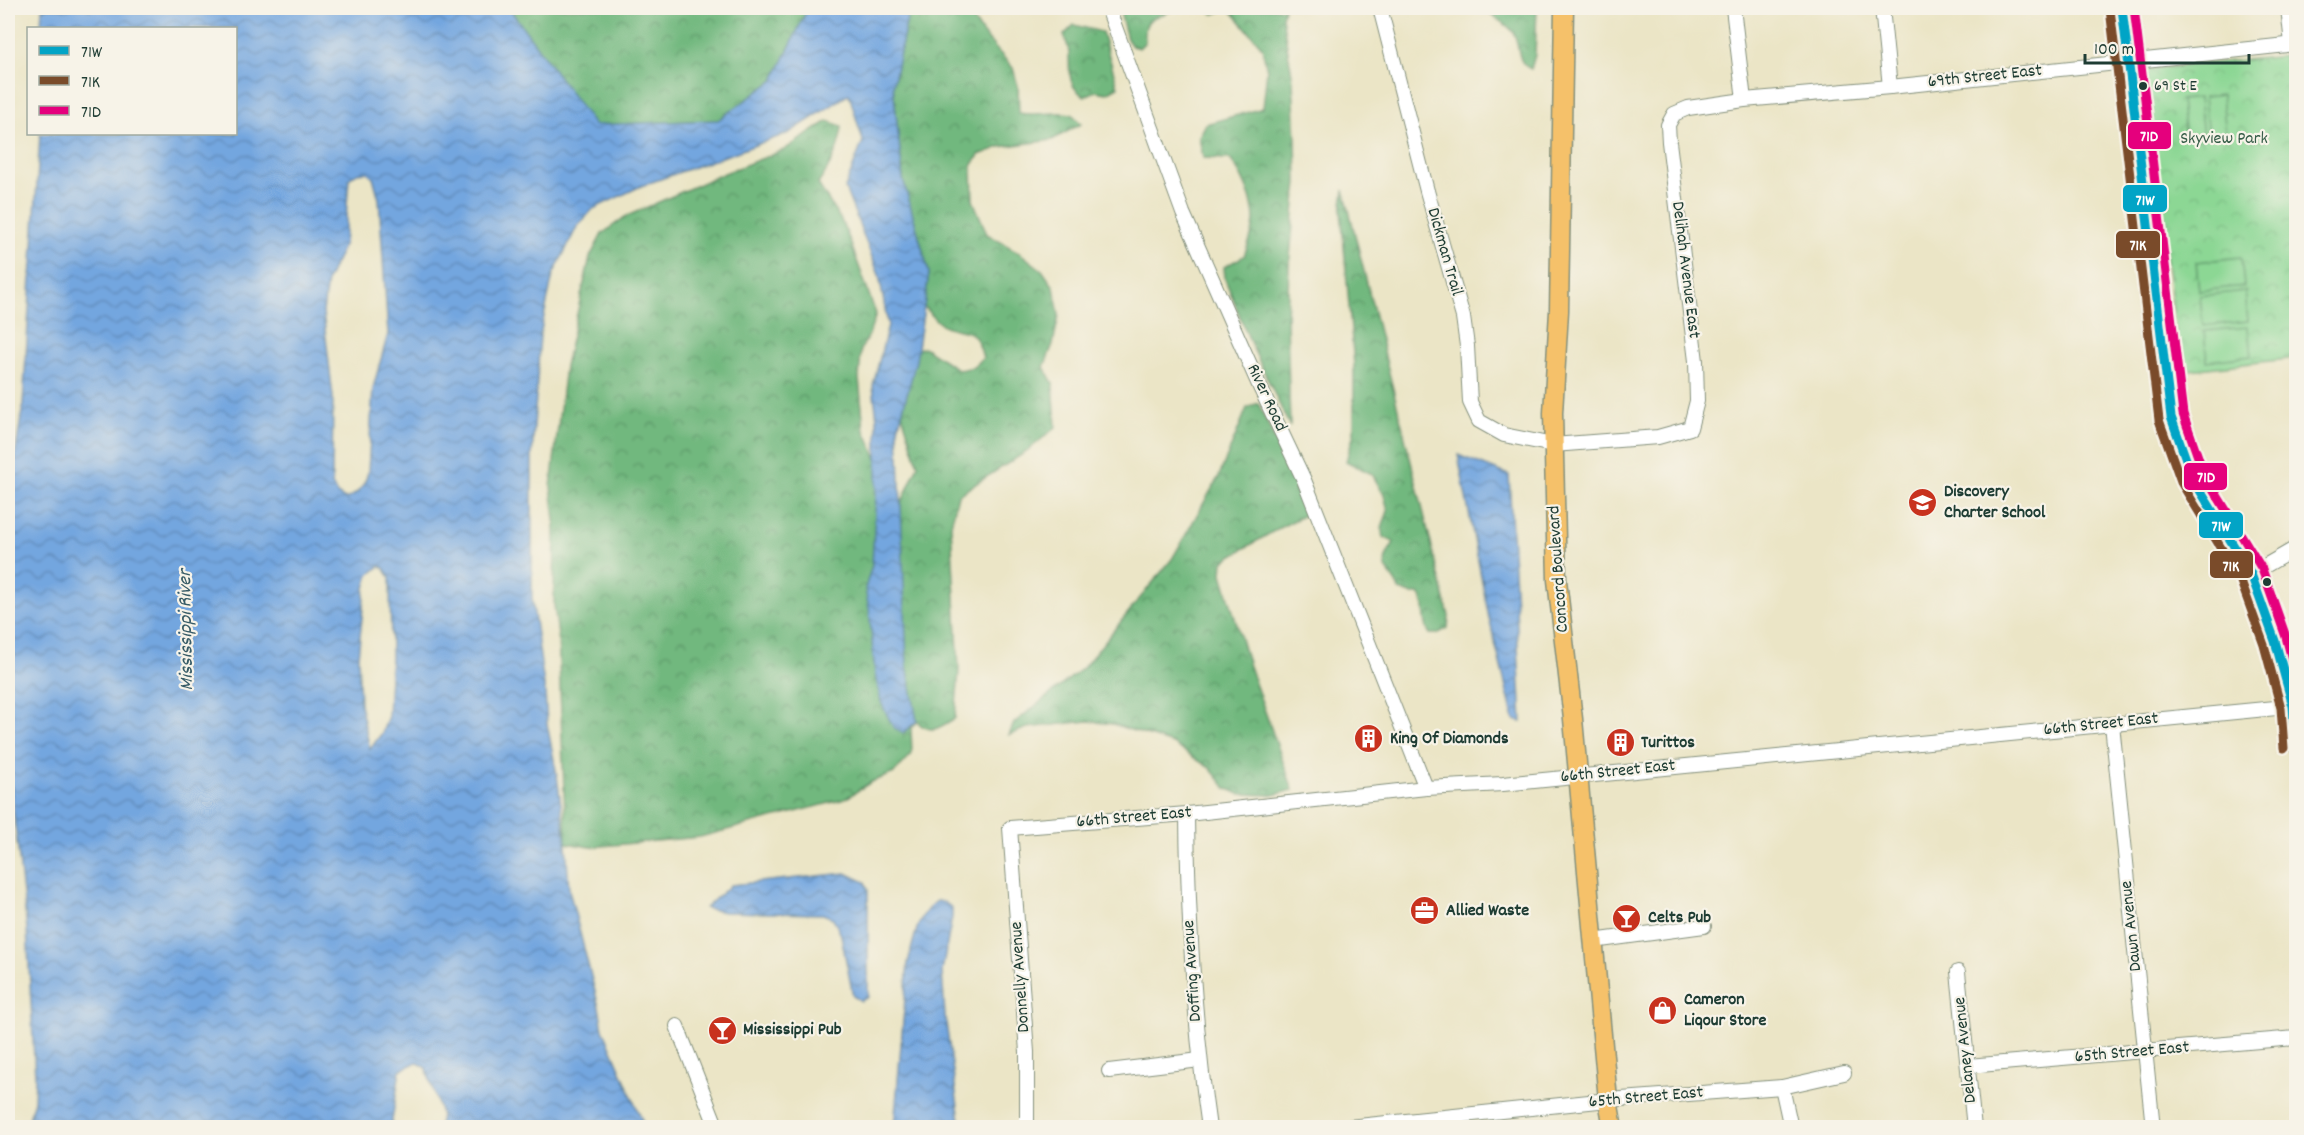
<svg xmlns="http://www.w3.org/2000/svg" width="2304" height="1135" viewBox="0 0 2304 1135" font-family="Dekko,sans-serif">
  <defs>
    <pattern id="forest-crowns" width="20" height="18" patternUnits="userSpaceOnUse" patternTransform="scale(1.5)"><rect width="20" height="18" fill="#71b87e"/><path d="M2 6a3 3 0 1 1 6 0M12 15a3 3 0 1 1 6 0" fill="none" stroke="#5c9768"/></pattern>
    <pattern id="park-crowns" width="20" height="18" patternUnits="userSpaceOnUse" patternTransform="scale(1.5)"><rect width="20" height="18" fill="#8cd794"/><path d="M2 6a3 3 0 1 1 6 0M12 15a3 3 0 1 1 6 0" fill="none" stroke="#78b980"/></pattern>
    <pattern id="water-waves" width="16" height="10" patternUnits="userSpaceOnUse" patternTransform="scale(1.5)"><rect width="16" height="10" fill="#73a6df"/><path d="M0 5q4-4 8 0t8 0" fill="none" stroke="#5e88b6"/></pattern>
  </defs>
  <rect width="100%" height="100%" fill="#f7f3e8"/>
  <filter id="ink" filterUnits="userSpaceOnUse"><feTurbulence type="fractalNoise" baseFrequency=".0167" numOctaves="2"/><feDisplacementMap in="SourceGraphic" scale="12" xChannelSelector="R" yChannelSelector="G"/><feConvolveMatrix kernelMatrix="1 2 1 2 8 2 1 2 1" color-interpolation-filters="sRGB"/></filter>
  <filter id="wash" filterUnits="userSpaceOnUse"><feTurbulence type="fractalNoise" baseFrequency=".008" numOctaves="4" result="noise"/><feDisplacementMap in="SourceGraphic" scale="24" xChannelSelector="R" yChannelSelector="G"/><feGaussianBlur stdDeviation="1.35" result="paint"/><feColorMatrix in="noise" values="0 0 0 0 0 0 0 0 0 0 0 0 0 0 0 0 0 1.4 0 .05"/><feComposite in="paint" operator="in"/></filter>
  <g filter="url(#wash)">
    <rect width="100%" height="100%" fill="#ebe5c6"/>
    <!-- forest -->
    <g fill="url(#forest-crowns)" stroke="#487a59" stroke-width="1.5">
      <polygon points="509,8 808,8 774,80 718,120 593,125"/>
      <path d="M906 8H966L983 34 1013 68 1018 86 1019 113C1037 116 1054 111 1072 114L1081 124 1052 140 1000 147 979 155 972 166 973 200 987 234 1020 253 1042 270 1054 287 1059 315 1053 344 1044 367 1053 383 1056 427 1026 452 958 495 951 525 959 670 955 718C939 728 932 735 917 722L911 728 912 754 894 773 871 782 845 799 700 837 591 847 566 843 558 636 554 605 555 519 551 487 565 366 590 257 602 234 625 217 722 174 784 150 828 121 842 126C840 147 830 167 818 184L841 220 850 241 876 314 869 335 861 349 859 379 864 428 901 515V504L918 465 902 414 918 349 924 347 959 370 974 367 983 358C974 322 968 337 941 324 935 321 929 312 924 306L929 273 903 179 893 85 907 19Z"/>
      <path d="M1119 8H1135L1143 10 1146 8H1176C1155 21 1143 12 1145 42L1139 48 1132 46 1127 39Z"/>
      <path d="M1202 8H1284L1282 17 1293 80 1296 140 1297 183 1289 267 1287 319 1290 427 1251 344 1225 279 1224 267 1244 256C1248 245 1254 232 1254 220 1254 200 1242 174 1230 159L1203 158 1199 137 1206 124 1263 108 1267 70 1262 47 1229 8 1214 14Z"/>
      <path d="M1485 8H1537L1535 55 1531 69C1515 63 1521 45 1513 32 1507 22 1493 20 1485 8Z"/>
      <path d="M1074 25 1102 32 1118 87 1107 93 1096 91 1085 96C1067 87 1070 72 1069 54 1069 48 1066 41 1064 35Z"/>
      <path d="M1344 190 1449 616 1448 628 1437 634H1430C1421 622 1428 604 1419 594H1411L1399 590C1396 577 1380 570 1387 555 1389 550 1392 547 1394 542L1383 537C1380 525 1385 522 1388 511L1384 495 1372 474 1346 461 1354 433V365L1341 211Z"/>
      <polygon points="1258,403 1309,513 1279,528 1223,561 1222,574 1249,666 1293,790 1273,795 1239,794 1226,788 1210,768 1173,744 1113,724 1088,721 1027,728 1009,735 1014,723 1083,668 1172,559 1219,476 1247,408"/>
    </g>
    <!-- park -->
    <polygon fill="url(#park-crowns)" stroke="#568a64" stroke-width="1.5" points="2296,55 2296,358 2181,371 2142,70"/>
    <!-- pitch -->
    <g fill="#8cd794" stroke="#568a64" stroke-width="1.5">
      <polygon points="2222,95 2226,134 2208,136 2204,97"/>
      <polygon points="2199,98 2203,137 2185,139 2181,100"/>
      <polygon points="2241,257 2244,286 2199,291 2196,262"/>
      <polygon points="2245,291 2248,321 2203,326 2200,296"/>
      <polygon points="2248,327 2251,356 2207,361 2204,331"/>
    </g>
    <!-- water -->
    <g fill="url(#water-waves)" stroke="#49728a" stroke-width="1.5" fill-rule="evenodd">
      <path d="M42 8H509L594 125 718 120 774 80 808 8H906L907 19 893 85 903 179 929 273 916 361 898 428 907 665 917 721 903 733 893 727 881 702 875 675 869 608 865 589 872 565 877 478V419L873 386 888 325 879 275 845 188 863 141 849 94 789 133 641 186 593 209 577 227 553 275 540 335 532 457V599L545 692 547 724 557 775 566 843 569 890 599 1007 603 1029 645 1127H439L441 1114 426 1068 417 1062 400 1070 391 1127H27L34 1100 35 1077 27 929 8 764V494L10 489 23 404 40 134H236V28H41ZM367 172 373 177 379 199 388 334 373 388 368 472C365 486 358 495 345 499L337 494 332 484 333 397 323 312 327 281 344 244 349 179 357 173ZM380 566 384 568 390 577 391 656 388 716 382 733 370 749 360 704 358 657 365 588 369 575Z"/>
      <polygon points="1458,455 1509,475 1522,722 1514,720 1489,618"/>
      <polygon points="846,873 865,882 868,890 868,997 861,1001 853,996 841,935 833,918 823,914 724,912 705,908 731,885"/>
      <path d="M937 901 944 902 952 908V917L942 971 945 1016 961 1127H894L908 963C914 941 916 915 937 901Z"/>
    </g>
  </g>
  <g filter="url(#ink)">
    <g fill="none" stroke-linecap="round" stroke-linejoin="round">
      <defs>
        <g id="minor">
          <polyline points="1108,8 1183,213 1259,385 1304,480 1426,788"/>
          <polyline points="1380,8 1427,191 1463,317 1467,346 1470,402 1479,421 1504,435 1553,445 1658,437 1690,428 1697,401 1696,361 1669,142 1668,125 1674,114 1688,108 1744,100 1890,87 2296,44"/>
          <polyline points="1733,8 1744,100"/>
          <polyline points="1882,8 1890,87"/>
          <polyline points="2122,8 2171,417 2193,479 2251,574 2275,641 2293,706 2296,747"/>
          <polyline points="2288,8 2292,44"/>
          <polyline points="2251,574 2296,548"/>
          <polyline points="2112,724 2153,1128"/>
          <path d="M1187 814C1188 919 1194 1024 1209 1128"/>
          <polyline points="1593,941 1704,926"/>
          <polyline points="1958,972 1974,1128"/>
          <polyline points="677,1026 717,1128"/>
          <polyline points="1968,1066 2296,1038"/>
          <polyline points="1109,1071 1200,1060"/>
          <polyline points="1782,1087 1791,1128"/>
          <polyline points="1027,1128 1027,1052 1010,828 1187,814 1426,788 1503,784 2296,706"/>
          <polyline points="1339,1128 1608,1100 1782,1087 1844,1073"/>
        </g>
        <polyline id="major" points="1564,8 1559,311 1553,413 1557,580 1573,719 1608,1100 1613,1128"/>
      </defs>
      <!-- minor casing -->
      <use href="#minor" stroke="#85917d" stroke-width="16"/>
      <!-- major casing -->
      <use href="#major" stroke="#85917d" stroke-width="21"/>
      <!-- minor -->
      <use href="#minor" stroke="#fff" stroke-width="14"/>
      <!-- major -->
      <use href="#major" stroke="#f5c16b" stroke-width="18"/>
      <defs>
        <polyline id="bus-1" points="2122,8 2171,417 2193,479 2251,574 2275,641 2293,706 2296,747"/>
        <polyline id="bus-2" points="2110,9 2159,420 2182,484 2240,579 2264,645 2281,708 2284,748"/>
        <polyline id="bus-3" points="2134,8 2183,414 2204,474 2262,569 2286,637 2296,674"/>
      </defs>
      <!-- bus-1 casing -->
      <use href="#bus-1" stroke="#f7f3e8" stroke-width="14"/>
      <!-- bus-2 casing -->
      <use href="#bus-2" stroke="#f7f3e8" stroke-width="14"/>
      <!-- bus-3 casing -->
      <use href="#bus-3" stroke="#f7f3e8" stroke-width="14"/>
      <!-- bus-1 -->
      <use href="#bus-1" stroke="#02a4c6" stroke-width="9"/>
      <!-- bus-2 -->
      <use href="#bus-2" stroke="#7a4b2a" stroke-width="9"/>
      <!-- bus-3 -->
      <use href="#bus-3" stroke="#e5007d" stroke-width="9"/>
    </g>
  </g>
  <!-- icons -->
  <defs>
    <symbol id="school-disc" viewBox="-11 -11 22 22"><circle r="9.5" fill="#c8321e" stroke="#f7f3e8"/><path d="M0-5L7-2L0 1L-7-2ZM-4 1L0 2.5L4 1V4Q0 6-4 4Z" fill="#fff"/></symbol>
    <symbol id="building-disc" viewBox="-11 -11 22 22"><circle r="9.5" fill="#c8321e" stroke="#f7f3e8"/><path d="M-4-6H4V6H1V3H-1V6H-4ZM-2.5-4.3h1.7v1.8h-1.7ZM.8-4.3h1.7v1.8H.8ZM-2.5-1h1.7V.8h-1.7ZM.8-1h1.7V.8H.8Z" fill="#fff"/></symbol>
    <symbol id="office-disc" viewBox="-11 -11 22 22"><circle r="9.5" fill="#c8321e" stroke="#f7f3e8"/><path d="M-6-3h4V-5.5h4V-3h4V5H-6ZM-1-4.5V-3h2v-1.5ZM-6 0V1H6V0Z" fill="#fff"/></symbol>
    <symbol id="bar-disc" viewBox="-11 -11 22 22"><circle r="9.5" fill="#c8321e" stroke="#f7f3e8"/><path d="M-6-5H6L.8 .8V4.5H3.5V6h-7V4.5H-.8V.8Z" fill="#fff"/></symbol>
    <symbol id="shop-disc" viewBox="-11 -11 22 22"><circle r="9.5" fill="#c8321e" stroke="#f7f3e8"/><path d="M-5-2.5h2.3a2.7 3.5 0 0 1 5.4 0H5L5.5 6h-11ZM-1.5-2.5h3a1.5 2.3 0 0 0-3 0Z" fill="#fff"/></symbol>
  </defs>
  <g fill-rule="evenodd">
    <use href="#school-disc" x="1906" y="486" width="33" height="33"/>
    <use href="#building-disc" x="1352" y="722" width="33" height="33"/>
    <use href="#building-disc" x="1604" y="726" width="33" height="33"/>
    <use href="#office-disc" x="1408" y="894" width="33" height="33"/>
    <use href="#bar-disc" x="1610" y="902" width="33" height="33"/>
    <use href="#shop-disc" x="1646" y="994" width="33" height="33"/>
    <use href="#bar-disc" x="706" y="1014" width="33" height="33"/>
  </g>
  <!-- markers -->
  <g fill="#1f3d34" stroke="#f7f3e8" stroke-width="2">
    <circle cx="2143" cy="86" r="5"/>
    <circle cx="2267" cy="582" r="5"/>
  </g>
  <g text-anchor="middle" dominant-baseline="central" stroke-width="4.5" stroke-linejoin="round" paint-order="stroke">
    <!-- bus labels -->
    <g font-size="16" fill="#1f3d34" stroke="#f7f3e8" text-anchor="start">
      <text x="2154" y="86">69 St E</text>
    </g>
    <!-- street labels -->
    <g font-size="18" fill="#1f3d34" stroke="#f7f3e8">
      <text transform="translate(1985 77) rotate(-6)">69th Street East</text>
      <text transform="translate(1444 252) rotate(74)">Dickman Trail</text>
      <text transform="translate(1685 270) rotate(83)">Delihah Avenue East</text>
      <text transform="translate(1266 398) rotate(65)">River Road</text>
      <text transform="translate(1559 569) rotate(-94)">Concord Boulevard</text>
      <text transform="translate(2101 725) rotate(-6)">66th Street East</text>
      <text transform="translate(1618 772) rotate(-6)">66th Street East</text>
      <text transform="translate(1134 818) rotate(-5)">66th Street East</text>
      <text transform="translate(2132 926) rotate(-96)">Dawn Avenue</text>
      <text transform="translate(1193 971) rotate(-94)">Doffing Avenue</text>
      <text transform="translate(1021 977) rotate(-94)">Donnelly Avenue</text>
      <text transform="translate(1966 1050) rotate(-96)">Delaney Avenue</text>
      <text transform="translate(2132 1053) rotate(-5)">65th Street East</text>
      <text transform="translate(1646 1098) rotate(-5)">65th Street East</text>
    </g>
    <!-- park labels -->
    <g font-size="18" fill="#355c47" stroke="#f7f3e8">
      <text x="2224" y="139">Skyview Park</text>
    </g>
    <!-- poi labels -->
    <g font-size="18" font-weight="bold" fill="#1f3d34" stroke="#f7f3e8" text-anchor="start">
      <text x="1944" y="492">Discovery<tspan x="1944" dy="21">Charter School</tspan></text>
      <text x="1390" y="739">King Of Diamonds</text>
      <text x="1641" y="743">Turittos</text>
      <text x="1446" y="911">Allied Waste</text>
      <text x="1648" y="918">Celts Pub</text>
      <text x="1684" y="1000">Cameron<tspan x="1684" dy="21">Liqour Store</tspan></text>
      <text x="743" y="1030">Mississippi Pub</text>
    </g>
    <!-- water labels -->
    <g font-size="20" font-style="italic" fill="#385c67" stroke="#f7f3e8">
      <text transform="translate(187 630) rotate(-91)">Mississippi River</text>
    </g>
  </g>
  <g stroke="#f7f3e8" stroke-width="2">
    <rect x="2127" y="121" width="45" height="29" rx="6" fill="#e5007d"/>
    <rect x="2122" y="184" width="46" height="29" rx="6" fill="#02a4c6"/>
    <rect x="2115" y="230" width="46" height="29" rx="6" fill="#7a4b2a"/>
    <rect x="2183" y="462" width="45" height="29" rx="6" fill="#e5007d"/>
    <rect x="2198" y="511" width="46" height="28" rx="6" fill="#02a4c6"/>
    <rect x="2209" y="550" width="45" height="29" rx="6" fill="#7a4b2a"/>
  </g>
  <g font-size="16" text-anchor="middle" font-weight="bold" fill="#fff">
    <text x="2149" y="141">71D</text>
    <text x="2145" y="205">71W</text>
    <text x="2138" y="250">71K</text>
    <text x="2206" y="482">71D</text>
    <text x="2221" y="531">71W</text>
    <text x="2231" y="571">71K</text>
  </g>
  <!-- margin -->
  <rect width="2304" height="1135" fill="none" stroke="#f7f3e8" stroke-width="30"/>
  <!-- legend -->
  <rect x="27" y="27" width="210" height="108" fill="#f7f3e8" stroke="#a1aaa0" stroke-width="1.5"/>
  <rect x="39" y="46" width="30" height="9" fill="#02a4c6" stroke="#a1aaa0" stroke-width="1.5"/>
  <text x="81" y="57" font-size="18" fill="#1f3d34">71W</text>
  <rect x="39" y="76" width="30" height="9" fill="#7a4b2a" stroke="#a1aaa0" stroke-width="1.5"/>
  <text x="81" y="87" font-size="18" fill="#1f3d34">71K</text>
  <rect x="39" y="106" width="30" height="9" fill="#e5007d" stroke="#a1aaa0" stroke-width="1.5"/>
  <text x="81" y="117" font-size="18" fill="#1f3d34">71D</text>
  <!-- scale -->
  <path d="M2085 54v9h164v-9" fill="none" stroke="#1f3d34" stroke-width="3"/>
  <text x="2094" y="54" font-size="18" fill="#1f3d34" stroke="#f7f3e8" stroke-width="4.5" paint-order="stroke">100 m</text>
</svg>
